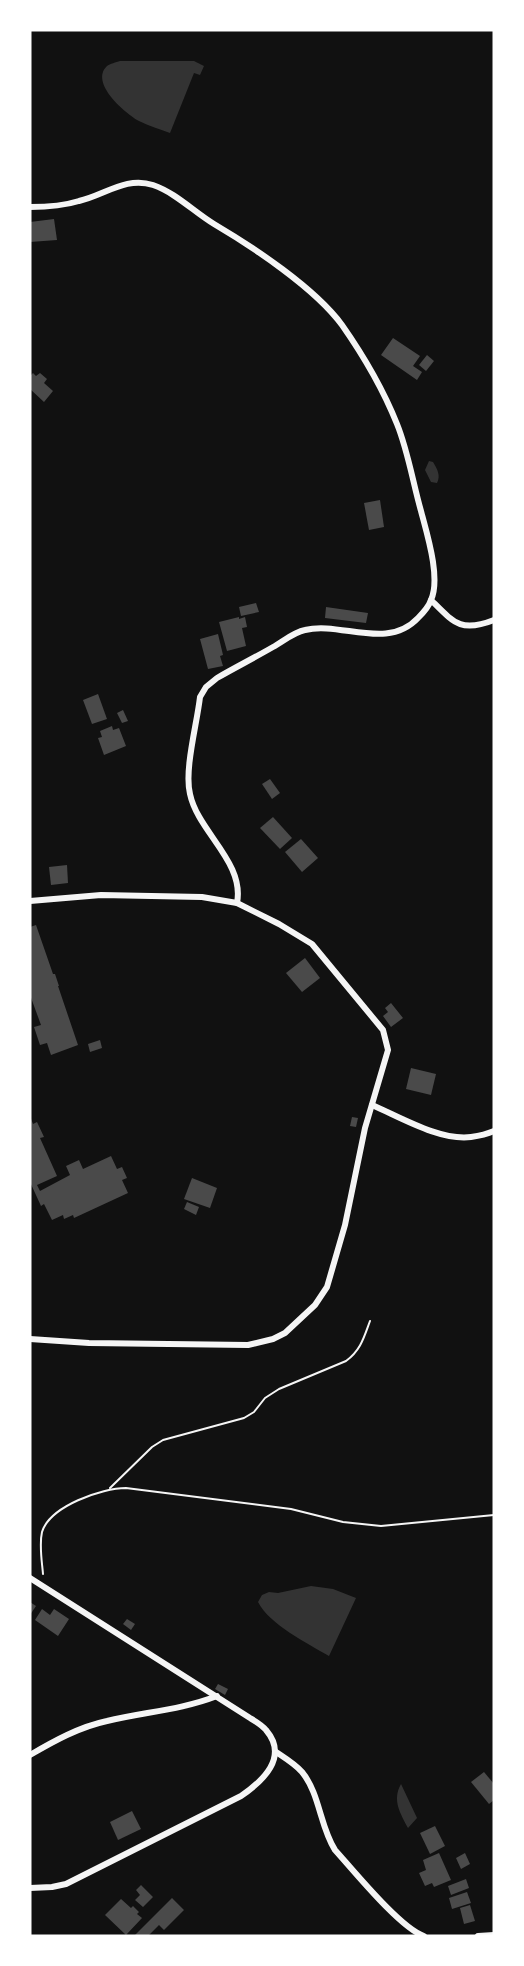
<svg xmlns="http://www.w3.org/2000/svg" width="524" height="1966" viewBox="0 0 524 1966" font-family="Cabin,sans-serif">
  <rect width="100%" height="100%" fill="#111"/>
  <!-- water -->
  <g fill="#333">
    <path d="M120 61H194L204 66 200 75 194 73 170 133C160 129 149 126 139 121 126 114 89 83 107 66 110 64 116 62 120 61Z"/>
    <path d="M429 461 433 462C437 469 441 475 437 483L431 482 425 470Z"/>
    <path d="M311 1586 333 1589 356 1598 329 1656C307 1643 270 1625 258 1602L262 1595 269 1592 278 1593Z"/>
    <path d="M401 1784 417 1818 408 1828C400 1813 392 1800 401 1784Z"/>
  </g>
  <!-- building -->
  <g fill="#4a4a4a">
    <polygon points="54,219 57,240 30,242 30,222"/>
    <polygon points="393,338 420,356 413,366 422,372 417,380 381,355"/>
    <polygon points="427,355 434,361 426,371 419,365"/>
    <polygon points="33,373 36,376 40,373 47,379 44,383 53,391 44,402 30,389 30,376"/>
    <polygon points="380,500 384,527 369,530 364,503"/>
    <polygon points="256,603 259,612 241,616 239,607"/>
    <polygon points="326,607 368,613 366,623 325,618"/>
    <polygon points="239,617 239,619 245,617 247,627 242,628 246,646 227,651 219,622"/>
    <polygon points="218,634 223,655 220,656 223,666 208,669 200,639"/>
    <polygon points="98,694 107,719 92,724 83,700"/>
    <polygon points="123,710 128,721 122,723 117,713"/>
    <polygon points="112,726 113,730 119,728 126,746 104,755 98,738 102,737 100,731"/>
    <polygon points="270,779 280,793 272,799 262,784"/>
    <polygon points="273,817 292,838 280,849 260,828"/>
    <polygon points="301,839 318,858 302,872 285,852"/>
    <polygon points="67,865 68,883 51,885 49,867"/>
    <polygon points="36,925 53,974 55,974 59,986 58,986 78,1045 51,1055 47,1043 40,1045 34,1027 41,1025 30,995 30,927"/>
    <polygon points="305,958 320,978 302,992 286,973"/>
    <polygon points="391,1003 403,1018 391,1027 383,1016 388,1012 385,1008"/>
    <polygon points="100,1040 102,1048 90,1052 88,1044"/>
    <polygon points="411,1068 436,1074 431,1095 406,1089"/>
    <polygon points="30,1116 33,1124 37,1122 44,1137 40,1138 57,1176 37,1185 40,1191 70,1175 66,1166 79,1160 83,1169 111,1156 117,1169 122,1167 127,1178 122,1180 128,1193 74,1218 73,1215 64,1219 63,1215 52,1220 44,1204 41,1206 30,1182"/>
    <polygon points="352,1117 358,1118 356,1127 350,1126"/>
    <polygon points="192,1178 217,1188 210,1208 184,1199"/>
    <polygon points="187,1202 199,1207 196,1215 184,1209"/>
    <polygon points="30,1602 36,1606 30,1615"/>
    <polygon points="42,1609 50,1615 54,1609 69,1619 58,1636 35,1620"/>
    <polygon points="127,1619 135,1624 131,1630 123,1624"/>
    <polygon points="218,1684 228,1689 225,1695 215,1689"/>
    <polygon points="484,1772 494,1784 494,1800 489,1804 471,1782"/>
    <polygon points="132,1811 141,1829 118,1840 110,1822"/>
    <polygon points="435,1826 445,1846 430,1854 420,1833"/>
    <polygon points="439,1853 451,1880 434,1887 432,1883 425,1886 419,1873 426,1870 423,1860"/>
    <polygon points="465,1853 470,1864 461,1869 456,1858"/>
    <polygon points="466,1879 469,1888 451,1895 448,1886"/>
    <polygon points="141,1885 153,1897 143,1907 135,1900 140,1895 136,1890"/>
    <polygon points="467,1892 471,1903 452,1909 449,1898"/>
    <polygon points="172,1898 184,1910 164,1930 159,1925 148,1936 134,1936"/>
    <polygon points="121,1899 131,1908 133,1906 139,1912 137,1914 142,1918 126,1935 105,1915"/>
    <polygon points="470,1905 475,1921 464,1924 460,1908"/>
  </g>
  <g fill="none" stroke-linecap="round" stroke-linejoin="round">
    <!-- path -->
    <g stroke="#f5f5f5" stroke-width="2">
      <path d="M110 1488 152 1447 163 1440 244 1418 254 1412 265 1398 279 1389 346 1361C361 1350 364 1337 370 1321"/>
      <path d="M43 1574C42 1562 39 1545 42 1532 50 1506 102 1488 126 1488L291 1509 343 1522 381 1526 494 1515"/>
    </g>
    <!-- minor -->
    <g stroke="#f5f5f5" stroke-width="6">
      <path d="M30 207C47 207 63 206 79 201 105 195 126 176 153 185 176 193 194 212 214 224 253 247 315 288 342 325 363 355 383 389 397 424 408 451 413 483 421 511 427 534 441 578 431 600 429 606 422 614 418 618 387 651 341 621 305 630 294 632 282 642 273 647 254 658 236 667 217 678L206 687 200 697C197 724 184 770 190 794 198 832 245 862 237 903"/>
      <path d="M431 600C454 623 461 633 494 620"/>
      <polyline points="30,901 101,895 202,897 237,903 279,924 312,944 383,1030 388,1050 365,1128 345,1225 327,1287 315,1305 285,1333 273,1339 248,1345 89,1343 30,1339"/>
      <path d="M372 1105C400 1117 440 1141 471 1137 478 1136 487 1134 494 1131"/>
      <path d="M30 1578 250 1718C255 1721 262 1725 266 1730 289 1757 263 1781 241 1796L66 1884 52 1887 30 1888"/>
      <path d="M276 1752C285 1758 295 1764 302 1772 320 1794 320 1827 335 1850 353 1870 401 1929 424 1936"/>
      <path d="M30 1755C54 1741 79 1727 107 1721 144 1712 181 1710 217 1696"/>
      <polyline points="478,1936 494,1935"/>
    </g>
  </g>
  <!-- border -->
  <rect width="524" height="1966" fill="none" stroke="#ffffff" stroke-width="63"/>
</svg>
